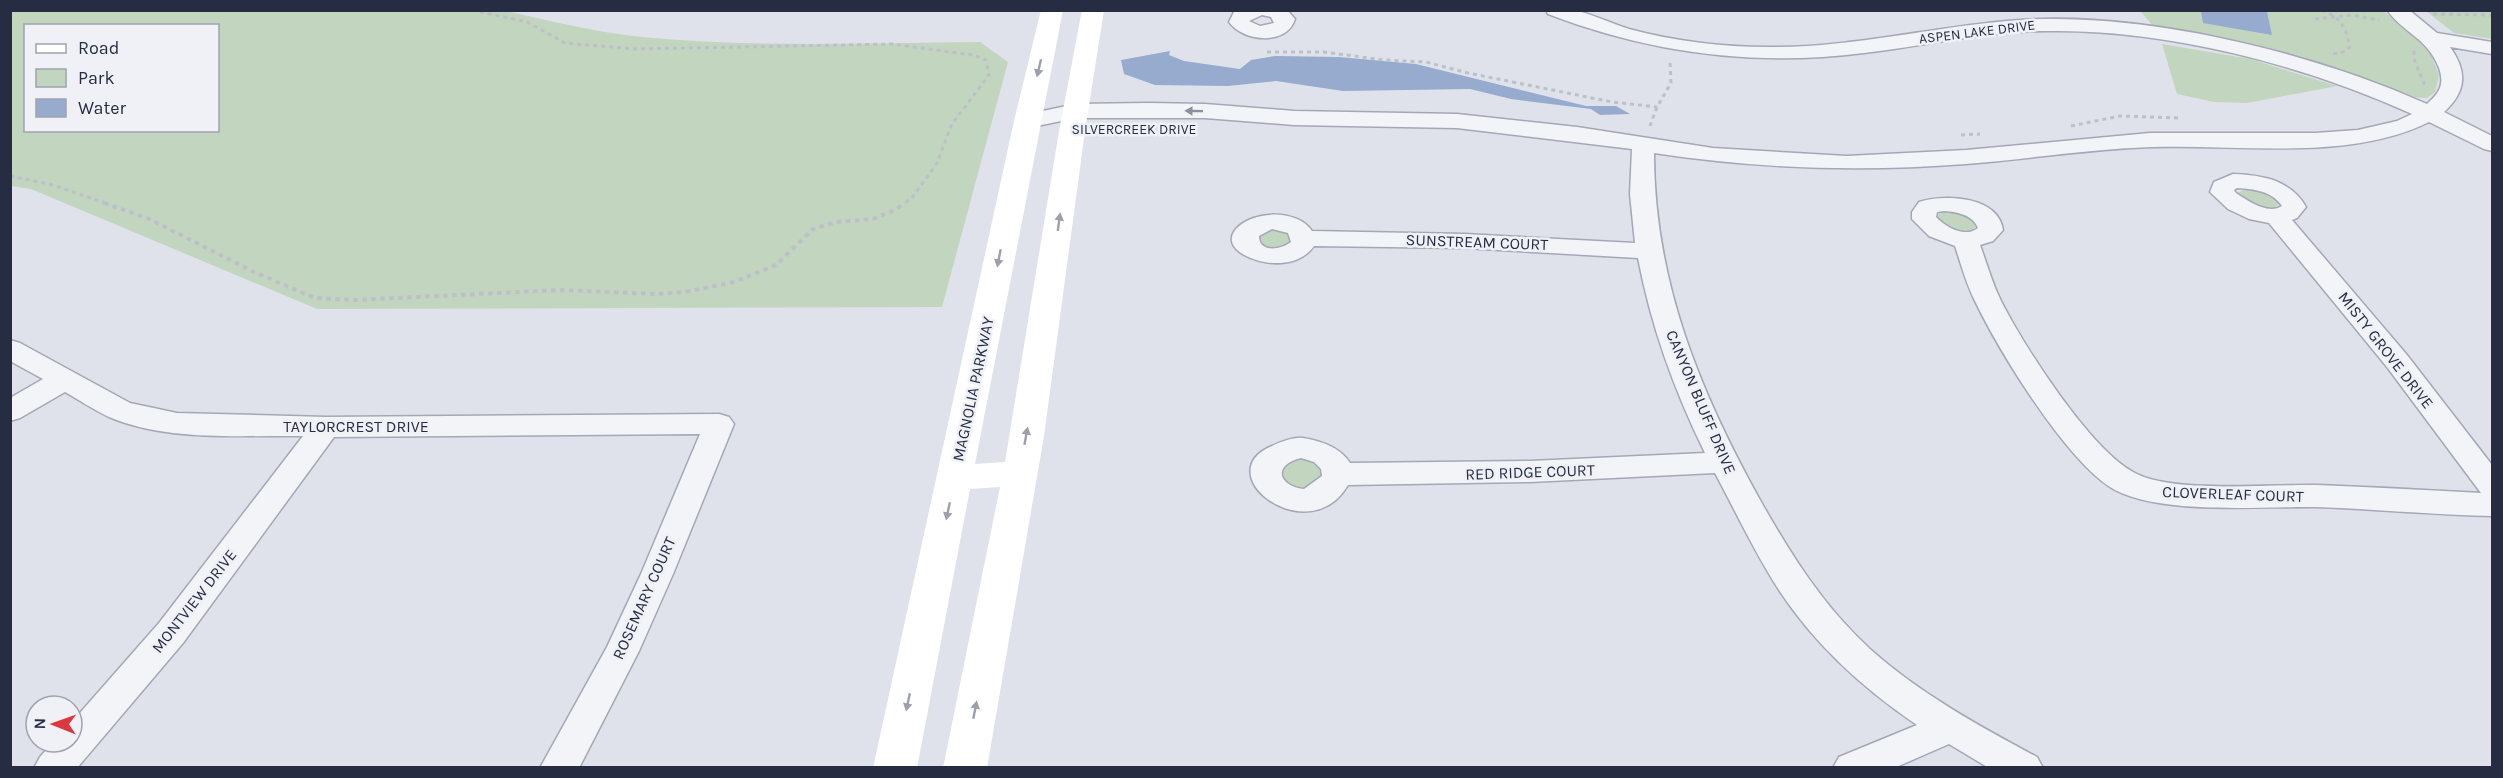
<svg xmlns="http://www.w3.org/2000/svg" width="2503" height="778" viewBox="0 0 2503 778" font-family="Karla,sans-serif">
  <rect width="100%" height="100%" fill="#dfe2ea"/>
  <!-- green -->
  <g fill="#c2d5bf" fill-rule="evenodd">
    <path d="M503 10C549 21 595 32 642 37 754 48 868 43 980 42L1008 62 942 307 317 309 31 189 11 186V11ZM26 26H218V130H26Z"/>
    <polygon points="2140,11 2383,11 2416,36 2431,55 2439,75 2435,92 2427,98 2409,97 2164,32 2153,26"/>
    <polygon points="2467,11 2492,12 2492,39 2454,33 2426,11"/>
    <polygon points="2162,44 2250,59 2337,86 2247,103 2214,102 2177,94"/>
    <path d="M2244 189C2256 189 2269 192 2277 201L2278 205C2263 215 2249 202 2237 194Z"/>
    <path d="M1950 211 1967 215 1975 222V227C1961 237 1948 228 1937 218L1939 213Z"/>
    <path d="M1274 229 1289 233 1292 241 1289 245C1277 248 1268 251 1258 242L1259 233Z"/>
    <path d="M1298 458 1313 461 1320 467 1322 477C1309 489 1302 490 1286 484L1280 472 1288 461Z"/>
  </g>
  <!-- water -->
  <g fill="#96abce">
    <polygon points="2242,11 2267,12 2272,35 2203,23 2201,11"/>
    <polygon points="1170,51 1169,55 1184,61 1240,69 1251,60 1275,56 1339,57 1416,64 1586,106 1616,106 1630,114 1600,115 1591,109 1511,99 1470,89 1343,91 1276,81 1228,86 1155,85 1124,74 1121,60"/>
  </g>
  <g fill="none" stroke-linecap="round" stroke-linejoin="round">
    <defs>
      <g id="street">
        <path d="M1238 10H1287L1295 19C1287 46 1243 42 1229 22L1234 12ZM1262 15 1271 17 1274 23 1260 26 1249 21Z"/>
        <path d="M1546 10C1554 10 1564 9 1573 10 1590 13 1612 24 1629 29 1674 41 1722 47 1768 47 1849 48 1927 28 2007 21 2136 9 2309 51 2427 104 2439 93 2445 85 2439 68 2427 37 2404 34 2387 10H2409L2437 33 2492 42V54L2450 47C2468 72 2466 92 2444 112L2492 136V151L2484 149 2429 122C2348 162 2240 144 2152 147 2090 149 2028 159 1966 164 1861 172 1759 169 1654 153 1654 280 1699 390 1760 500 1791 555 1823 606 1870 649 1919 693 1979 726 2037 757L2043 768H1989L1949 744 1894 768H1833L1839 757 1917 725C1864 689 1815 645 1779 590 1755 553 1736 512 1715 473L1530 482 1348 485C1309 552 1206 474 1272 446 1280 442 1294 437 1303 438 1321 441 1340 447 1350 463L1530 461 1705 453C1674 390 1651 326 1638 258L1464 248 1314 246C1305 259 1289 264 1273 263 1258 263 1219 250 1236 229 1253 210 1297 209 1312 231L1464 234 1635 243 1630 194 1632 149 1457 128 1294 125 1205 118H1076L1027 128 1019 126 1016 121 1019 116 1076 104 1149 103 1205 104 1294 111 1457 114 1577 127 1713 148 1847 156 1966 150 2150 133H2315L2358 130 2397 121 2412 114C2305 65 2166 29 2048 31 1986 31 1925 46 1864 53 1755 67 1650 53 1548 14ZM1272 229 1288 233 1291 242C1281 250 1259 253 1259 236ZM1301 458 1314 462 1321 469 1322 476 1304 489C1278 486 1272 465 1301 458Z"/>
        <path d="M2233 174C2262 175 2291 180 2306 207L2297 218 2292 220 2407 355 2492 465V516C2434 515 2375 509 2316 507 2261 506 2156 516 2110 487 2064 457 1999 351 1975 301 1966 283 1961 264 1955 246L1929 236 1912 219V212L1919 202C1945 194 1998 196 2003 230L1993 241 1980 245C1987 264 1992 283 2001 301 2024 346 2089 448 2133 472 2170 494 2272 484 2317 485 2372 487 2426 490 2481 493L2387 367 2269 223 2249 219 2228 209 2210 192 2214 182ZM2237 188C2254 189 2272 191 2282 206 2268 215 2248 201 2236 193L2234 190ZM1944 211C1958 212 1973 215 1978 228 1965 238 1947 228 1936 217L1937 212Z"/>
        <path d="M10 340 20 343 130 403 177 413 326 417 719 414 729 417 734 424 673 574 639 651 579 768H540L607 647 641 574 700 434 334 437 183 643 77 768H34L40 757 53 742H72V722L159 623 303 436C240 435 169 442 109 417 94 410 79 400 65 392L20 418 10 421V398L43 379 10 361Z"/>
      </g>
    </defs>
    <!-- street casing -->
    <use href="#street" stroke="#a4a8b5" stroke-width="3"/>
    <!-- path-far1 -->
    <g stroke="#bdc0c9" stroke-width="3" stroke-dasharray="4 4" stroke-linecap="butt">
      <polyline points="472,10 527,22 565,43 635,49 892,44 973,55 986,60 989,75 952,124 937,163 912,198 903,204"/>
      <path d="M2322 10C2341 18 2346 27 2350 46L2347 51 2332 54"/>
      <polyline points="2433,14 2492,15"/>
      <polyline points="2315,19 2352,15 2379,20"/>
      <polyline points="2414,51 2414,59 2425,86"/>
      <polyline points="1267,52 1324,52 1384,60 1426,62 1468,73 1612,102 1657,107"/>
      <polyline points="1650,126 1657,107 1671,83 1670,61"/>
      <polyline points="2071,126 2120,116 2179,118"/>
      <polyline points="1961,135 1980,134"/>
      <polyline points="10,176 53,185 108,204"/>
    </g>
    <!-- path -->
    <polyline stroke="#bdc0c9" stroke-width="4" stroke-dasharray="4.5 4.5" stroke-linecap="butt" points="104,203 147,218 254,272 315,298 355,300 560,290 656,294 685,292 734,282 776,265 813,229 836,222 873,219 895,210 905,203"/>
    <!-- street -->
    <use href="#street" fill="#f2f4f8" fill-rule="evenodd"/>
    <!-- secondary -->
    <polygon fill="#fff" fill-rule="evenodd" points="1041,10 1063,10 975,464 1005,462 1059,131 1082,10 1104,10 1085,131 1044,436 987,768 943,768 1000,487 970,489 917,768 873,768 1014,121"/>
  </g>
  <!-- one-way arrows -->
  <defs><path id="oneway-solid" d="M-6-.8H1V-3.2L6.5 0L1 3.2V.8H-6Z" transform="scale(1.5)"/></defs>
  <g fill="#9da0aa">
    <use href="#oneway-solid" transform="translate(1039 68) rotate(103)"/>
    <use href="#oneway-solid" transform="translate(1059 222) rotate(-82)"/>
    <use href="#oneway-solid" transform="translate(999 258) rotate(101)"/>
    <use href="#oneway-solid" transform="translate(1026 436) rotate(-80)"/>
    <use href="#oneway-solid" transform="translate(948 511) rotate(102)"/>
    <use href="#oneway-solid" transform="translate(908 702) rotate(102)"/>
    <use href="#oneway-solid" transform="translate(975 710) rotate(-79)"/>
  </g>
  <use fill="#8c909e" href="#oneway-solid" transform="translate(1194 111) rotate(-179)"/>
  <g text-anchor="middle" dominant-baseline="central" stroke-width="5" stroke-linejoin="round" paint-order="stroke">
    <!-- far-street labels -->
    <g font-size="14" fill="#262d43" stroke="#eff1f7">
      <text transform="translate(1977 32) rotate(-7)">ASPEN LAKE DRIVE</text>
      <text x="1134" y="129">SILVERCREEK DRIVE</text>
    </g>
    <!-- street labels -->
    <g font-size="16" fill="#262d43" stroke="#eff1f7">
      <text transform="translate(1477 242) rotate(2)">SUNSTREAM COURT</text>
      <text transform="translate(2386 350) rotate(52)">MISTY GROVE DRIVE</text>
      <text transform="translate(973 389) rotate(-78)">MAGNOLIA PARKWAY</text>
      <text transform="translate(1701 402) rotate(67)">CANYON BLUFF DRIVE</text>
      <text x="356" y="426">TAYLORCREST DRIVE</text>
      <text transform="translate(1530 472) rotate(-2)">RED RIDGE COURT</text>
      <text transform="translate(2233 494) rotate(2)">CLOVERLEAF COURT</text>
      <text transform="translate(644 598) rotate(-66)">ROSEMARY COURT</text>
      <text transform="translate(194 601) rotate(-52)">MONTVIEW DRIVE</text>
    </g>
  </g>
  <!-- border -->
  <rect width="2503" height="778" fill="none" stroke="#262d43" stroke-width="24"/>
  <!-- legend -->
  <rect x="24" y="24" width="195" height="108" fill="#eff1f7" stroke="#9fa3af" stroke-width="1.5"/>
  <rect x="36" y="44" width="30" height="9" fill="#ffffff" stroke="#9fa3af" stroke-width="1.5"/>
  <text x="78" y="54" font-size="18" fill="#262d43">Road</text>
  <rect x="36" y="69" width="30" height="18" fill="#c2d5bf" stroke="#9fa3af" stroke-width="1.5"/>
  <text x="78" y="84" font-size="18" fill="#262d43">Park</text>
  <rect x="36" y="99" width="30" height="18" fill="#96abce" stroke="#9fa3af" stroke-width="1.5"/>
  <text x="78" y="114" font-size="18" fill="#262d43">Water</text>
  <!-- north arrow -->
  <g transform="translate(54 724) rotate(271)"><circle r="28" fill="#eff1f7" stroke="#9fa3af" stroke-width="1.5"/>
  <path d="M0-4.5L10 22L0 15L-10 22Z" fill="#dc373e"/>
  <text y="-9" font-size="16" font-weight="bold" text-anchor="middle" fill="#262d43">N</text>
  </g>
</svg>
